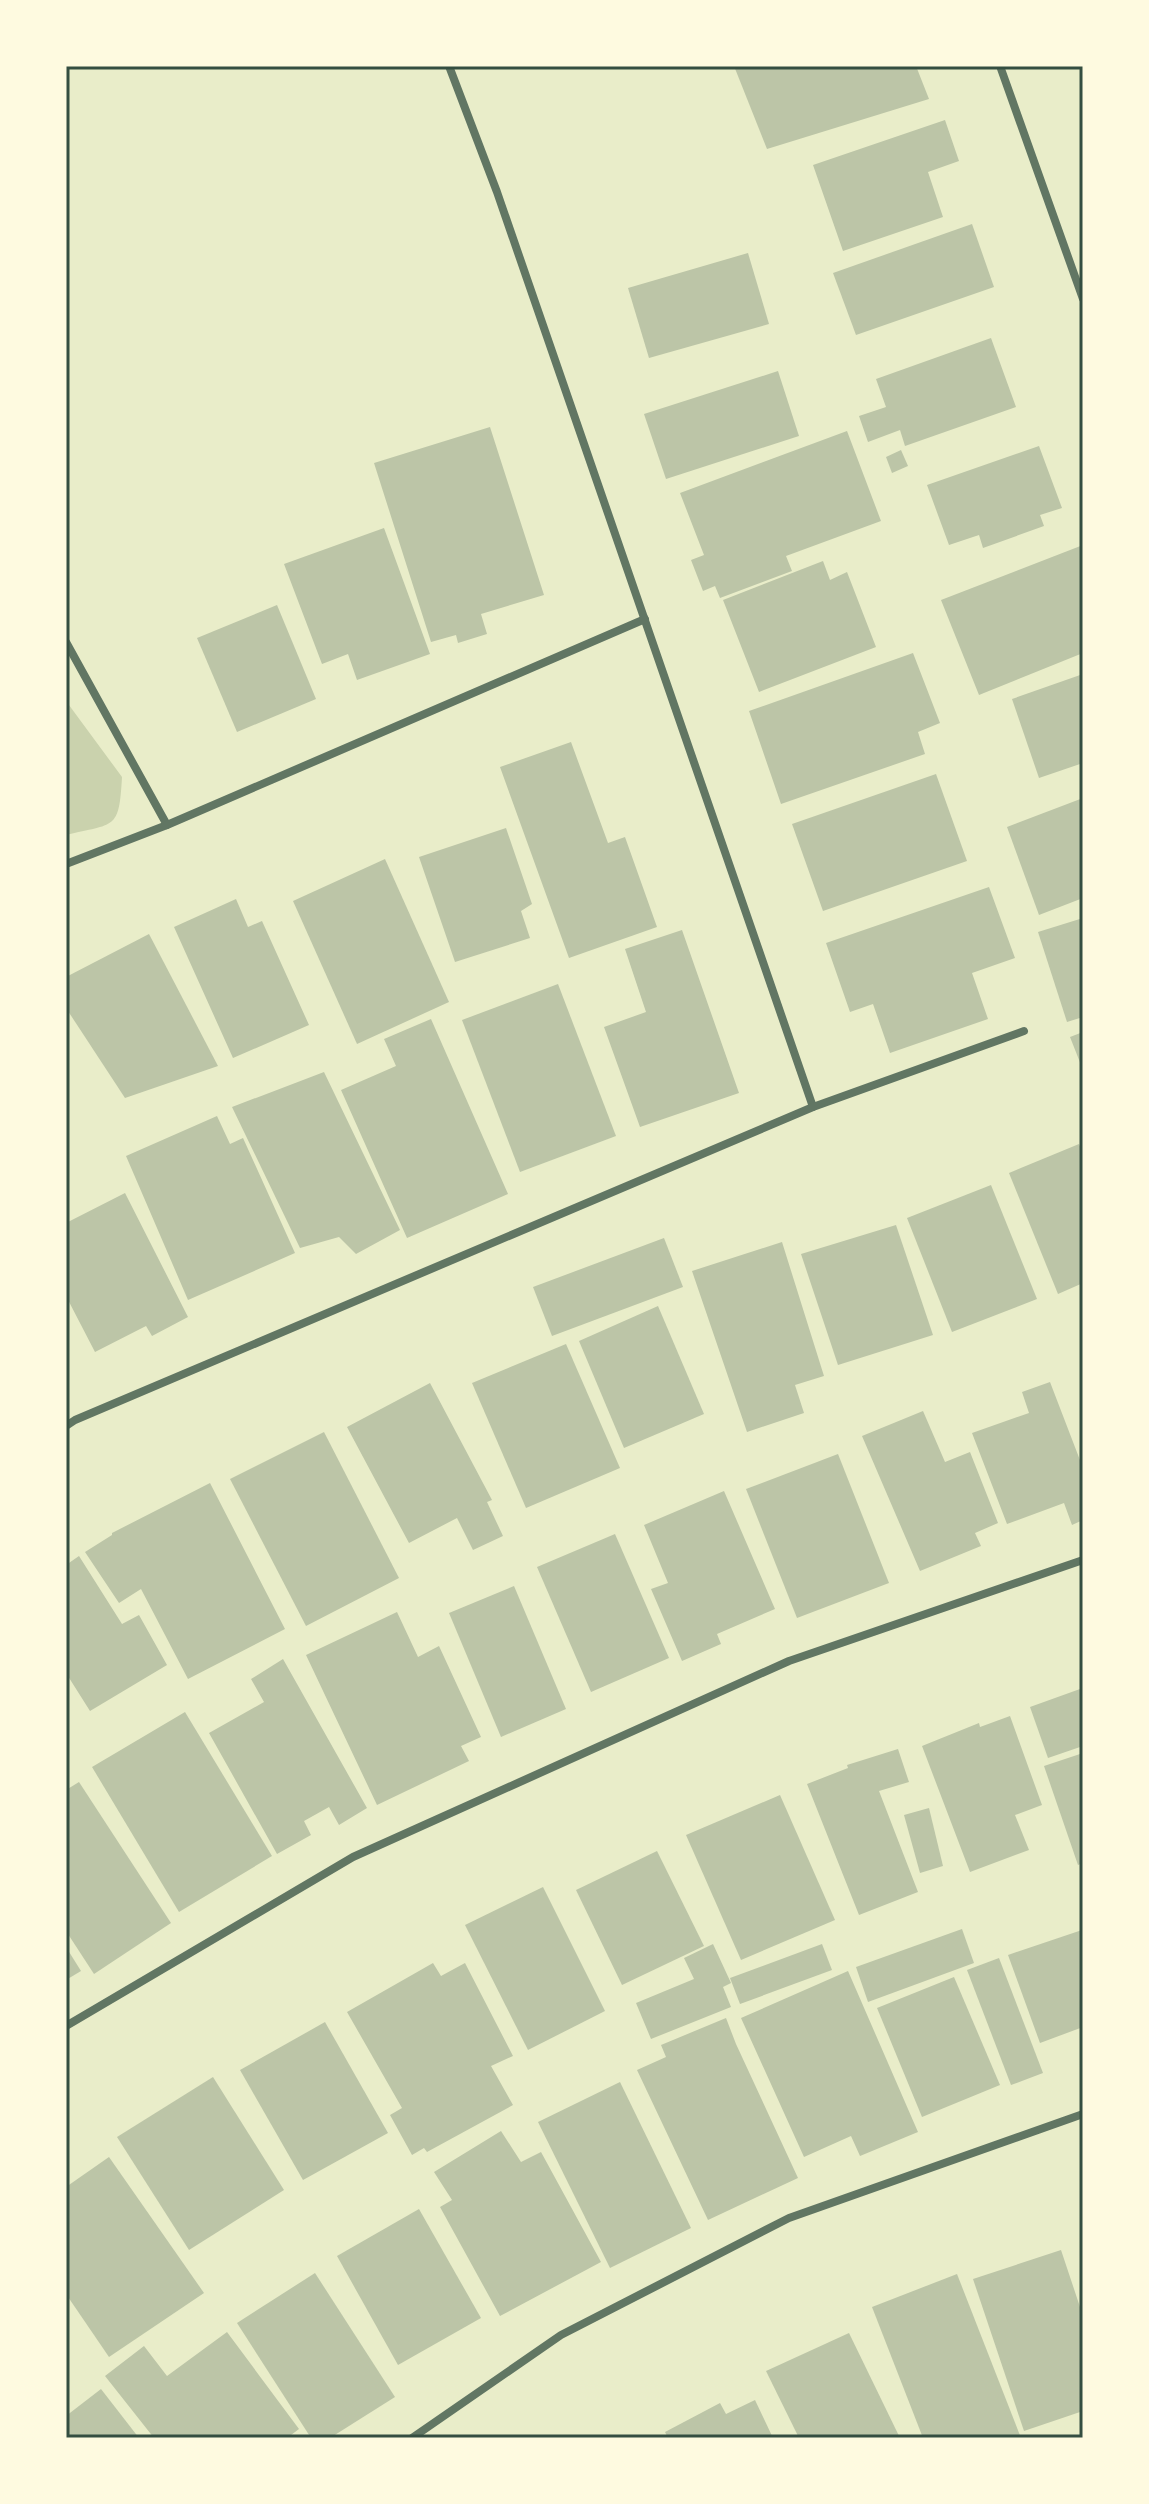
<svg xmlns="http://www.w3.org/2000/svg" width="1149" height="2504" viewBox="0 0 1149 2504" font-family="Lato,sans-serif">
  <rect width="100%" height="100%" fill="#e9edc9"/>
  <!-- green -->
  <path fill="#cad2ad" d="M66 701 122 777C119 831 115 823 66 835Z"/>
  <!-- building -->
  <g fill="#bcc5a7">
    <polygon points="734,66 916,66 929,99 767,149"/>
    <polygon points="945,120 959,161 928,172 943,217 843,251 813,165"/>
    <polygon points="972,224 994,287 856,335 833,273"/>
    <polygon points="748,253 769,324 649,358 628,288"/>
    <polygon points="991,338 1016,407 905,446 900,430 868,442 859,416 886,407 876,379"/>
    <polygon points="778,371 799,436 666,479 644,414"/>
    <polygon points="490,427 544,595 481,614 487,634 458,643 456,635 431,642 374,463"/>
    <polygon points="847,431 881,521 786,556 792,571 720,598 715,586 703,591 691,560 704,555 680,493"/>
    <polygon points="1039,446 1062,508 1040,515 1044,526 983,548 979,535 949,545 927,485"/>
    <polygon points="901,450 908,466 892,473 886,457"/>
    <polygon points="384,528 430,654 357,680 348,654 322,664 284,564"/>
    <polygon points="1083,545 1083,653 979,695 941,600"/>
    <polygon points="823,561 830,580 847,572 876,647 759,692 723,600"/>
    <polygon points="277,605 316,699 237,732 197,638"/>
    <polygon points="913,653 940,723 918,732 925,754 781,804 749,711"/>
    <polygon points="1083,674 1083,763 1039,778 1012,699"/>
    <polygon points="571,742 608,843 625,837 657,927 569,958 500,767"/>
    <polygon points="936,774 967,861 823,911 792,824"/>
    <polygon points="1083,798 1083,898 1039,915 1007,827"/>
    <polygon points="506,828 532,904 521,911 530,938 455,962 419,857"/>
    <polygon points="385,859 449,1002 357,1044 293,901"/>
    <polygon points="989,887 1015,958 972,973 988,1019 890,1053 873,1004 850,1012 826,943"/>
    <polygon points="236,899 248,927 262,921 309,1025 233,1058 174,927"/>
    <polygon points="1083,918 1083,1017 1067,1022 1038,932"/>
    <polygon points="682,930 739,1093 640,1127 604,1027 646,1012 625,949"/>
    <polygon points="149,934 218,1066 125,1098 66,1008 66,977"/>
    <polygon points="558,984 616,1136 520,1172 462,1020"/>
    <polygon points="431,1019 508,1194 407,1238 341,1090 396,1066 384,1039"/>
    <polygon points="1083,1032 1083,1070 1070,1037"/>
    <polygon points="324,1072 400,1230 356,1254 339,1237 300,1248 232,1107"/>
    <polygon points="217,1116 230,1144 243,1138 295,1253 188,1300 126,1156"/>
    <polygon points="1079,1144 1083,1153 1083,1283 1058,1294 1009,1173"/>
    <polygon points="991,1185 1037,1299 952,1332 907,1218"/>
    <polygon points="125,1193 188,1317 152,1336 146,1326 95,1352 66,1296 66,1223"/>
    <polygon points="896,1225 933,1335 838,1365 801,1254"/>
    <polygon points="664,1238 683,1287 552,1336 533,1287"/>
    <polygon points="782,1242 824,1376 795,1385 804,1413 747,1432 692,1271"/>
    <polygon points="658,1306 704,1414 624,1448 579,1341"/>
    <polygon points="566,1344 620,1468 526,1508 472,1383"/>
    <polygon points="1050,1382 1083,1468 1083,1520 1072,1525 1064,1503 1007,1524 972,1433 1029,1413 1022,1392"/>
    <polygon points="430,1383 492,1500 487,1502 503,1536 473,1550 457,1518 409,1543 347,1427"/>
    <polygon points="923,1411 945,1462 970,1452 998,1523 975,1533 981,1546 920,1571 862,1436"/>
    <polygon points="324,1432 399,1578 306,1626 230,1479"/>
    <polygon points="838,1454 889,1583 797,1618 746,1489"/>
    <polygon points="210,1483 285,1629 188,1679 141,1589 119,1603 85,1552 112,1535 112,1533"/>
    <polygon points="724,1491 775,1609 717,1634 721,1644 682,1661 651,1589 668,1583 644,1525"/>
    <polygon points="615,1534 669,1658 591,1692 537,1567"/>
    <polygon points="79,1556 122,1624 139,1615 167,1665 90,1711 66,1673 66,1565"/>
    <polygon points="514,1586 566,1709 501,1737 449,1613"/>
    <polygon points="397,1612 418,1657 439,1646 481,1737 461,1746 469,1761 377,1805 306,1655"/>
    <polygon points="283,1659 367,1808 339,1825 329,1807 304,1821 311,1835 277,1854 209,1733 264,1702 251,1679"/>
    <polygon points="1080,1689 1083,1698 1083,1746 1048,1758 1030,1707"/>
    <polygon points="185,1712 272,1856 179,1912 92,1767"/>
    <polygon points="1010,1716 1042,1805 1015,1815 1029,1850 970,1872 922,1746 979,1723 980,1727"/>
    <polygon points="898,1749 909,1782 879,1791 918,1892 859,1915 807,1784 848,1768 847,1765"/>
    <polygon points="1083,1753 1083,1863 1078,1865 1044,1766"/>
    <polygon points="79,1782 171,1923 94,1974 66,1931 66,1790"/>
    <polygon points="780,1795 835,1920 741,1960 686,1835"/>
    <polygon points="929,1808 943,1866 920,1873 904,1815"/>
    <polygon points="657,1851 704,1946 622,1985 576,1890"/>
    <polygon points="543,1887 605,2011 528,2050 465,1925"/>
    <polygon points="962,1929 974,1963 868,2002 856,1967"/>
    <polygon points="1082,1930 1083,2027 1040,2043 1008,1955"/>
    <polygon points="713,1944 731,1983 723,1987 731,2007 651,2039 636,2003 694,1979 684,1958"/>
    <polygon points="822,1944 832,1970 740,2004 730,1978"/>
    <polygon points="66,1947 81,1971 66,1980"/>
    <polygon points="999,1958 1043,2073 1011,2085 967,1970"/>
    <polygon points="433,1963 441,1976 465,1963 513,2056 491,2066 513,2105 427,2152 424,2148 412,2155 390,2115 402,2108 347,2012"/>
    <polygon points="848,1971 918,2132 860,2156 851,2136 804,2157 741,2018"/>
    <polygon points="954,1977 1000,2085 922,2117 877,2008"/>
    <polygon points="726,2018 736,2044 798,2178 708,2220 637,2070 666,2057 661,2045"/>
    <polygon points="325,2022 388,2133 303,2180 240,2070"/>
    <polygon points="213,2077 284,2190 189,2250 117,2137"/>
    <polygon points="620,2082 691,2228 610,2268 538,2122"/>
    <polygon points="501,2131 521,2162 541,2152 601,2262 500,2316 440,2207 452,2200 434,2172"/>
    <polygon points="109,2157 204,2293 109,2357 66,2294 66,2187"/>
    <polygon points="419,2209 481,2318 398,2365 337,2256"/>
    <polygon points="1061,2250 1083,2316 1083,2411 1024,2431 973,2279"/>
    <polygon points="315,2273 395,2397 330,2438 311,2438 237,2323"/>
    <polygon points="957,2274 1021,2438 923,2438 872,2307"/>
    <polygon points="227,2332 299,2429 287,2438 154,2438 105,2376 144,2346 167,2376"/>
    <polygon points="849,2333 900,2438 799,2438 766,2371"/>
    <polygon points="101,2389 139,2438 66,2438 66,2416"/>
    <polygon points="755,2400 773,2438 668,2438 665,2432 720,2403 726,2414"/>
  </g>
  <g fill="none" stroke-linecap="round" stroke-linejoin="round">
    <!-- minor -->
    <g stroke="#617663" stroke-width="8">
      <polyline points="449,66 497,192 813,1107"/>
      <polyline points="1000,66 1083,299"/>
      <polyline points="66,642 167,825"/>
      <polyline points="66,864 167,825 645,619"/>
      <polyline points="66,1426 75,1420 813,1107 1024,1031"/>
      <polyline points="66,2026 353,1857 789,1661 1083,1560"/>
      <polyline points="412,2438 561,2335 789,2218 1083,2114"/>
    </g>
  </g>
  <!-- border -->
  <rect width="1149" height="2504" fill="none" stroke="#fefae0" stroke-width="136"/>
  <rect x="68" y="68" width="1013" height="2368" fill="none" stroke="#344e41" stroke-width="3"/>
</svg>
